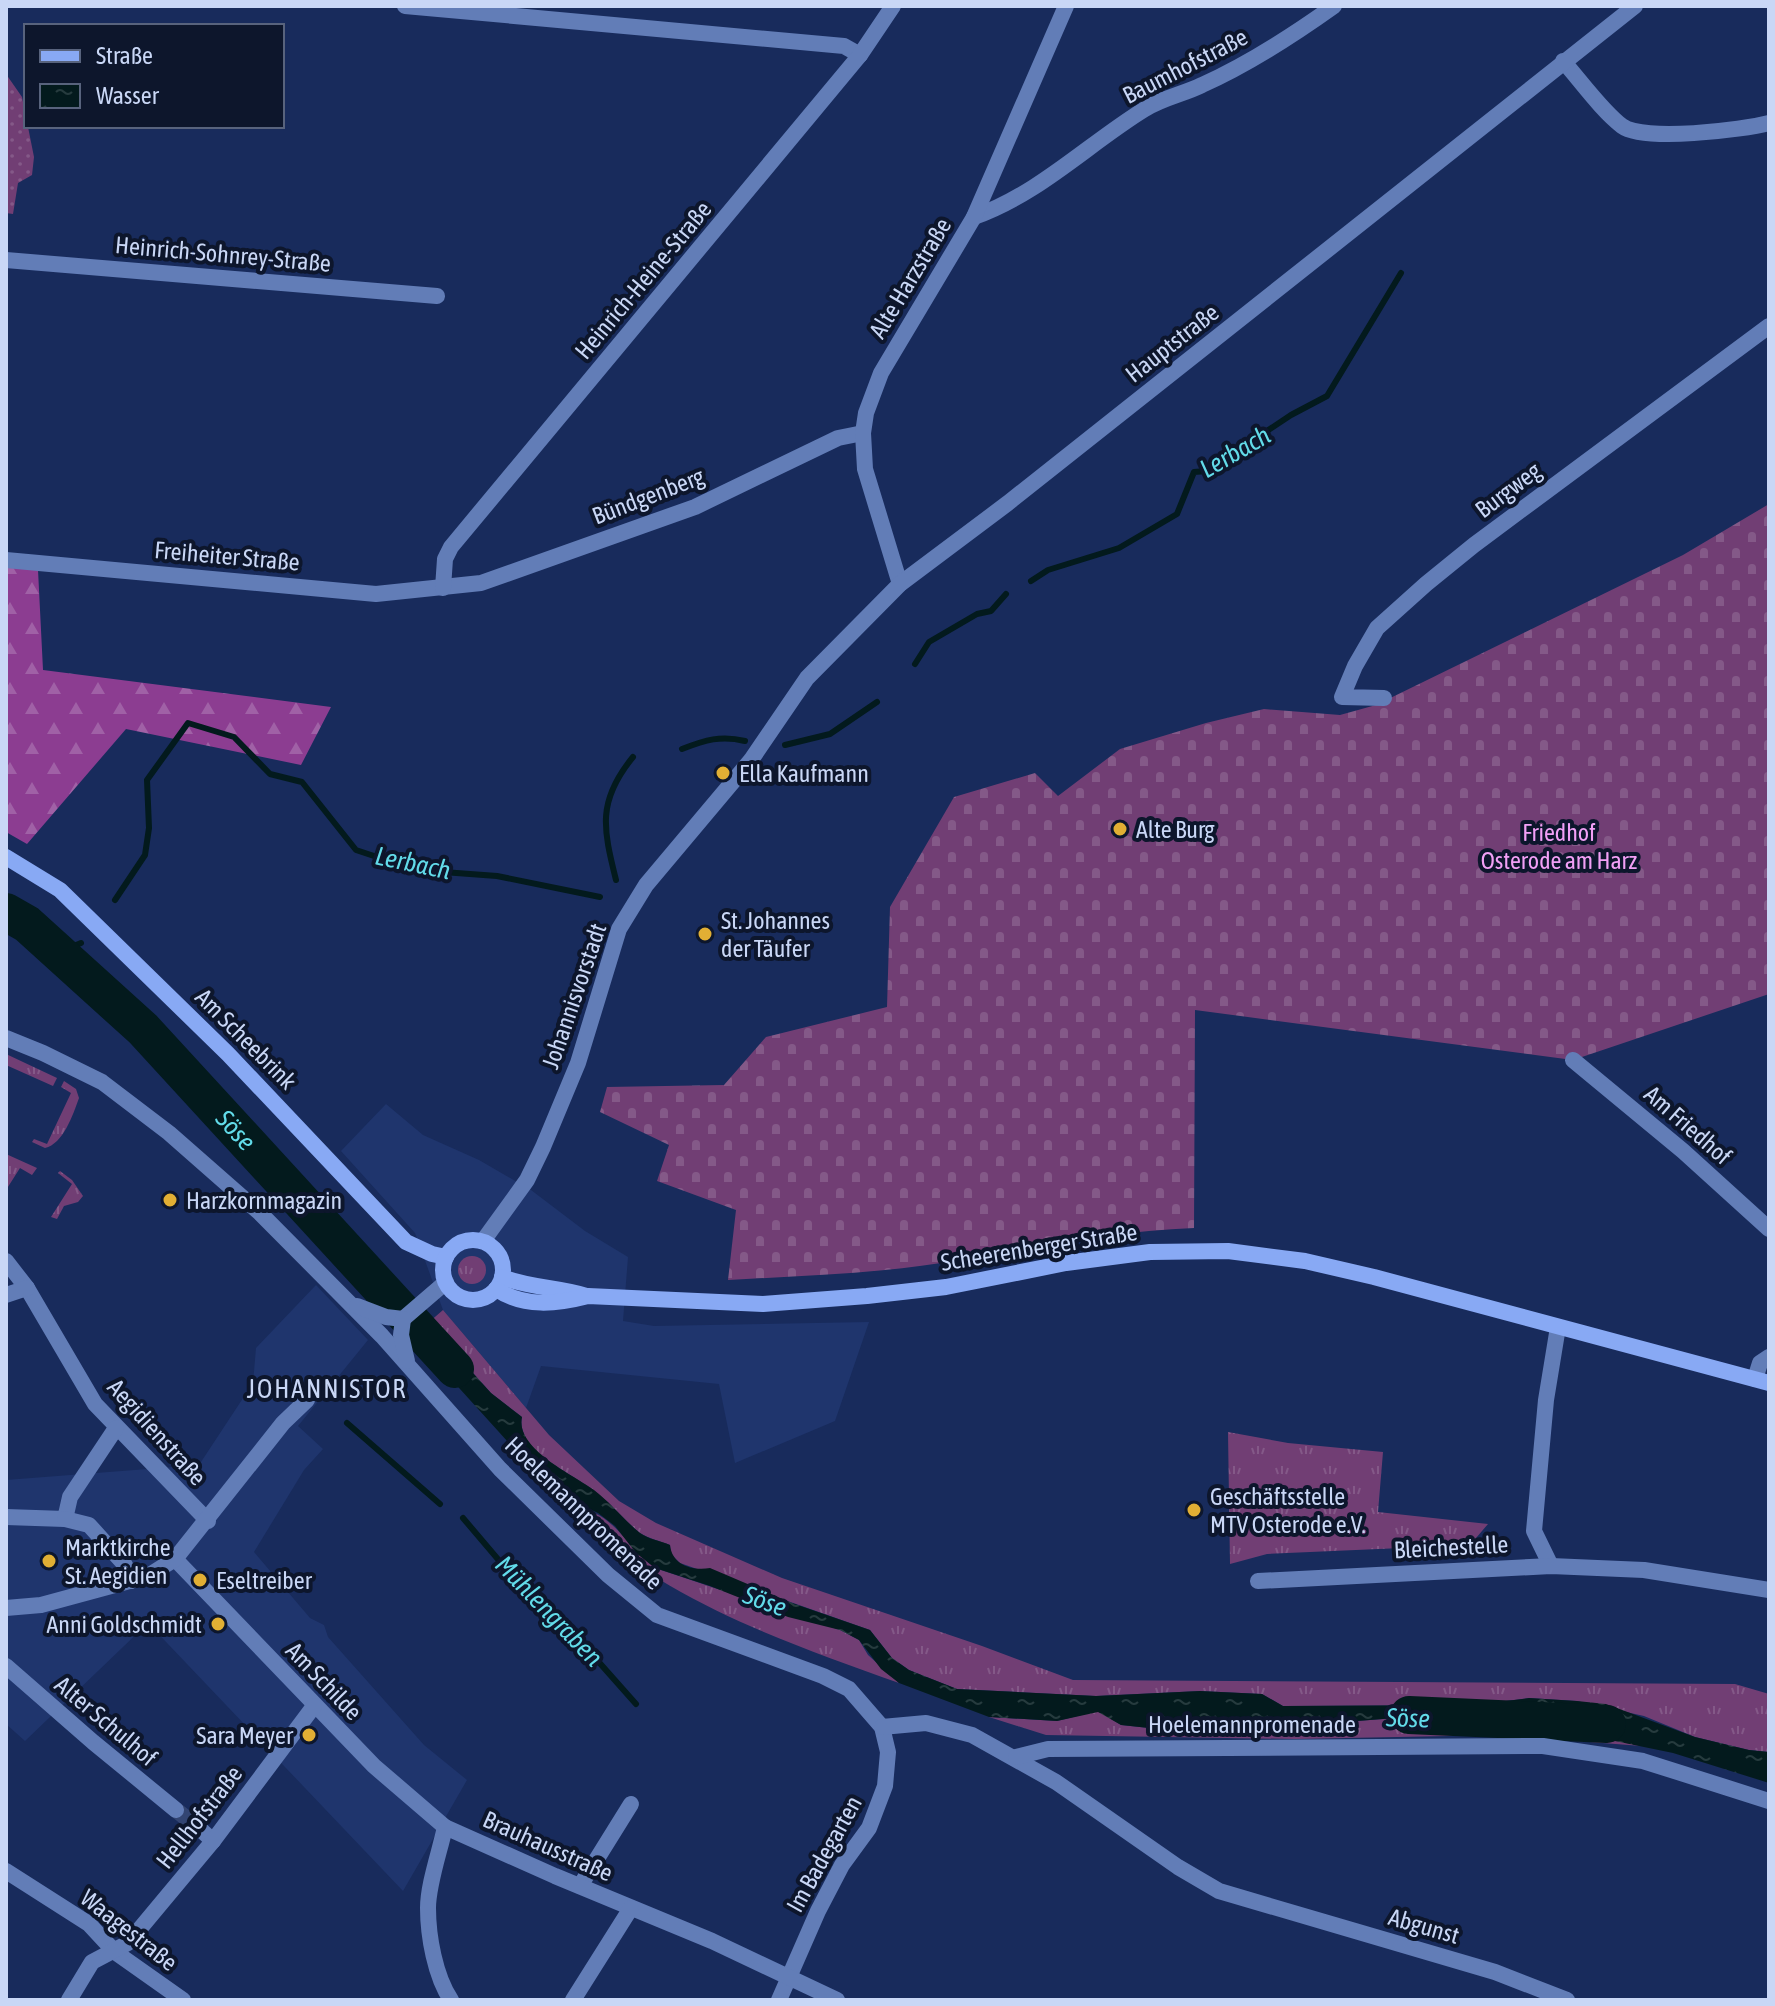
<svg xmlns="http://www.w3.org/2000/svg" width="1775" height="2006" viewBox="0 0 1775 2006" font-family="'Asap Condensed',sans-serif">
  <defs>
    <pattern id="grass-tufts" width="24" height="20" patternUnits="userSpaceOnUse" patternTransform="scale(2)"><rect width="24" height="20" fill="#713e74"/><path d="M3 7l-1-3M5 7V3M7 7l1-3M15 17l-1-3M17 17v-4M19 17l1-3" fill="none" stroke="#845988"/></pattern>
    <pattern id="forest-firs" width="22" height="20" patternUnits="userSpaceOnUse" patternTransform="scale(2)"><rect width="22" height="20" fill="#8c3d91"/><path d="M5 1l3.5 6h-7zM16 11l3.5 6h-7z" fill="#a061a6"/></pattern>
    <pattern id="cemetery-stones" width="16" height="16" patternUnits="userSpaceOnUse" patternTransform="scale(2)"><rect width="16" height="16" fill="#713e74"/><path d="M2 7V4a2 2 0 0 1 4 0v3zM10 15v-3a2 2 0 0 1 4 0v3z" fill="#845988"/></pattern>
    <pattern id="park-dots" width="8" height="8" patternUnits="userSpaceOnUse" patternTransform="scale(2)"><rect width="8" height="8" fill="#713e74"/><path d="M2 2h.1M6 6h.1" fill="none" stroke="#845988" stroke-width="1.8" stroke-linecap="round"/></pattern>
    <pattern id="water-ripples" width="26" height="14" patternUnits="userSpaceOnUse" patternTransform="scale(2)"><rect width="26" height="14" fill="#031a1d"/><path d="M2 4q2-2 4 0t4 0M15 11q2-2 4 0t4 0" fill="none" stroke="#263b3e"/></pattern>
  </defs>
  <rect width="100%" height="100%" fill="#182b5c"/>
  <!-- built -->
  <g fill="#1f356d">
    <polygon points="386,1104 423,1135 479,1160 531,1190 585,1231 628,1257 623,1321 654,1326 869,1322 835,1421 735,1463 719,1384 541,1366 526,1408 443,1310 415,1233 341,1151"/>
    <polygon points="316,1285 368,1340 298,1426 323,1449 304,1470 254,1552 310,1618 324,1625 328,1637 424,1745 467,1780 403,1891 148,1623 25,1741 6,1724 6,1480 199,1465 253,1383 256,1348"/>
  </g>
  <!-- grass -->
  <g fill="url(#grass-tufts)">
    <polygon points="6,1054 57,1078 53,1086 6,1065"/>
    <path d="M64 1081 76 1089 79 1098C73 1115 63 1144 45 1148L32 1142 34 1139 47 1144 71 1093 61 1087Z"/>
    <polygon points="6,1154 37,1168 32,1175 20,1168 6,1190"/>
    <polygon points="60,1171 72,1180 83,1196 78,1202 64,1206 57,1219 51,1217 72,1184 58,1173"/>
    <circle cx="472" cy="1270" r="14"/>
    <path d="M443 1310 549 1435 619 1501 656 1523 782 1578 982 1646 1073 1680 1735 1684 1769 1694V1752L1749 1750 1695 1737 1644 1716 1577 1701 1529 1698 1474 1705 1283 1706 1262 1694 1200 1691 1096 1696 957 1689 909 1670 892 1658 870 1630 680 1563 671 1554 670 1545C660 1541 648 1538 640 1533 624 1520 610 1502 593 1490 573 1474 515 1450 522 1417L491 1393 428 1323Z"/>
    <polygon points="1228,1432 1288,1443 1383,1452 1378,1512 1488,1524 1470,1545 1267,1554 1230,1564"/>
    <path d="M565 1505C615 1510 620 1541 655 1568L840 1630 859 1640 868 1655 899 1683C780 1640 655 1598 565 1505Z"/>
    <polygon points="1098,1711 1121,1725 1205,1734 1259,1723 1331,1723 1396,1718 1450,1718 1474,1715 1491,1719 1556,1720 1576,1733 1642,1746 1499,1735 1295,1739 1046,1735 989,1717 1057,1721"/>
  </g>
  <!-- forest -->
  <polygon fill="url(#forest-firs)" points="6,567 38,570 43,670 331,707 301,765 126,729 27,844 6,832"/>
  <!-- cemetery -->
  <path fill="url(#cemetery-stones)" d="M1769 504V994L1573 1060 1195 1010 1194 1228C1108 1231 1026 1250 941 1263 870 1274 799 1276 728 1280L736 1210 657 1181 669 1145 600 1112 607 1087 724 1085 766 1037 887 1007 890 907 954 797 1035 773 1058 796 1120 749 1206 723 1264 709 1340 715 1376 705 1683 555Z"/>
  <!-- park -->
  <polygon fill="url(#park-dots)" points="6,74 22,97 34,157 32,175 18,183 13,214 6,213"/>
  <!-- water -->
  <path fill="url(#water-ripples)" d="M428 1323 491 1393 522 1417C515 1449 574 1475 594 1490 610 1502 624 1520 640 1533 648 1539 661 1541 670 1545 672 1565 692 1571 710 1568L792 1603 870 1630 892 1658 909 1670 957 1689 1096 1696 1200 1691 1262 1694 1283 1706 1474 1705 1529 1698 1577 1701 1606 1704 1695 1737 1749 1750 1769 1752V1783L1673 1753 1576 1733 1555 1720 1491 1719 1474 1715 1450 1718H1396L1331 1723H1259L1205 1734 1121 1725 1098 1712 1057 1721 989 1717 899 1683 881 1669 859 1640 840 1630 788 1617 710 1586 655 1568 636 1553 615 1526 598 1513 585 1507 565 1505 431 1357 432 1354 417 1336Z"/>
  <g fill="none" stroke-linecap="round" stroke-linejoin="round">
    <!-- stream -->
    <g stroke="#031a1d" stroke-width="6">
      <polyline points="1031,581 1048,570 1119,548 1177,514 1194,472 1207,471 1291,415 1327,396 1401,273"/>
      <polyline points="915,664 929,642 977,614 991,611 1006,594"/>
      <polyline points="785,745 830,734 877,702"/>
      <path d="M682 749C705 740 721 735 745 741"/>
      <path d="M616 880C603 828 597 801 633 757"/>
      <polyline points="115,900 145,855 149,828 147,780 188,723 234,737 270,774 302,782 356,850 416,870 497,876 600,897"/>
      <polyline points="57,953 81,943"/>
      <polyline points="347,1423 440,1504"/>
      <polyline points="463,1518 530,1597 589,1651 636,1704"/>
    </g>
    <!-- river -->
    <g stroke="#031a1d" stroke-width="38">
      <path id="s1" d="M6 912 27 924 143 1029 455 1369"/>
      <polyline points="1409,1715 1607,1724"/>
    </g>
    <!-- pedestrian-tunnel -->
    <polyline stroke="#334573" stroke-width="16" stroke-dasharray="16 8" stroke-linecap="butt" points="176,1810 199,1828"/>
    <!-- pedestrian -->
    <g stroke="#627db7" stroke-width="16">
      <polyline points="6,1261 27,1288 95,1404 208,1521"/>
      <polyline points="6,1295 27,1288"/>
      <polyline points="6,1517 65,1519 70,1497 116,1428"/>
      <polyline points="65,1519 89,1525 125,1565 131,1581"/>
      <polyline points="175,1559 374,1766 445,1827"/>
      <polyline points="6,1608 41,1605 148,1576 175,1559 283,1423 307,1400"/>
      <polyline points="6,1666 93,1742 176,1810"/>
      <polyline points="199,1828 213,1841"/>
      <polyline points="6,1871 89,1924 115,1952"/>
    </g>
    <!-- minor -->
    <g stroke="#627db7" stroke-width="16">
      <polyline points="405,6 844,46 860,55"/>
      <path d="M1563 61C1580 80 1602 111 1622 126 1643 142 1743 130 1769 123"/>
      <path d="M974 217C1039 194 1088 144 1145 109 1162 98 1184 94 1202 85 1249 64 1292 36 1334 6"/>
      <polyline points="6,260 437,296"/>
      <polyline points="6,560 376,594 481,583 695,507 838,438 863,433"/>
      <polyline points="900,584 865,469 863,433 866,413 881,373 974,217 1066,6"/>
      <polyline points="443,588 445,559 451,547 860,55 893,6"/>
      <polyline points="1384,698 1342,697 1355,666 1377,628 1426,584 1474,545 1769,326"/>
      <polyline points="6,1038 43,1053 102,1082 169,1133 260,1213 382,1336 500,1469 608,1575 657,1615 823,1676 849,1689 882,1727 888,1752 885,1786 869,1828 842,1865 818,1911 779,2000"/>
      <polyline points="1573,1060 1683,1151 1769,1229"/>
      <polyline points="357,1306 386,1317 403,1319"/>
      <polyline points="403,1319 446,1282"/>
      <polyline points="403,1319 401,1335 407,1361"/>
      <polyline points="1755,1379 1760,1363 1769,1357"/>
      <polyline points="1551,1566 1534,1531 1546,1400 1558,1327"/>
      <polyline points="1258,1581 1551,1566 1644,1570 1769,1590"/>
      <polyline points="882,1727 926,1723 972,1735 1056,1782 1178,1867 1219,1891 1495,1972 1567,2000"/>
      <polyline points="1016,1757 1048,1749 1543,1746 1643,1761 1769,1801"/>
      <polyline points="580,1886 631,1804"/>
      <polyline points="115,1952 183,2000"/>
      <polyline points="69,2000 92,1962 128,1943 213,1841 314,1706"/>
      <path d="M451 2000C435 1976 428 1936 428 1908 428 1884 440 1851 445 1827L555 1876 712 1941 837 2000"/>
      <polyline points="573,2000 631,1908"/>
    </g>
    <!-- tertiary -->
    <polyline stroke="#627db7" stroke-width="16" points="483,1241 527,1180 543,1147 578,1063 619,929 646,885 751,760 807,678 900,584 1008,503 1635,6"/>
    <!-- secondary -->
    <g stroke="#88a9f4" stroke-width="16">
      <polyline points="6,857 60,890 228,1054 406,1242 432,1254 446,1257"/>
      <circle cx="473" cy="1270" r="30"/>
      <path d="M502 1277C530 1288 559 1287 587 1296"/>
      <path d="M496 1289C524 1308 557 1304 588 1296L763 1304 867 1296 946 1287 1066 1263 1150 1252 1228 1251 1305 1261 1374 1277 1769 1383"/>
    </g>
  </g>
  <!-- markers -->
  <g fill="#e1af34" stroke="#0d162c" stroke-width="3">
    <circle cx="723" cy="773" r="8"/>
    <circle cx="1120" cy="829" r="8"/>
    <circle cx="705" cy="934" r="8"/>
    <circle cx="170" cy="1200" r="8"/>
    <circle cx="1194" cy="1510" r="8"/>
    <circle cx="49" cy="1561" r="8"/>
    <circle cx="200" cy="1580" r="8"/>
    <circle cx="218" cy="1624" r="8"/>
    <circle cx="309" cy="1735" r="8"/>
  </g>
  <g text-anchor="middle" dominant-baseline="central" stroke-width="8" stroke-linejoin="round" paint-order="stroke">
    <!-- street labels -->
    <g font-size="24" fill="#c9d7f6" stroke="#0d162c">
      <text transform="translate(1185 66) rotate(-27)">Baumhofstraße</text>
      <text transform="translate(223 254) rotate(5)">Heinrich-Sohnrey-Straße</text>
      <text transform="translate(910 278) rotate(-59)">Alte Harzstraße</text>
      <text transform="translate(643 280) rotate(-50)">Heinrich-Heine-Straße</text>
      <text transform="translate(1172 343) rotate(-38)">Hauptstraße</text>
      <text transform="translate(1508 490) rotate(-37)">Burgweg</text>
      <text transform="translate(648 496) rotate(-21)">Bündgenberg</text>
      <text transform="translate(227 556) rotate(5)">Freiheiter Straße</text>
      <text transform="translate(574 996) rotate(-71)">Johannisvorstadt</text>
      <text transform="translate(246 1039) rotate(45)">Am Scheebrink</text>
      <text transform="translate(1688 1125) rotate(41)">Am Friedhof</text>
      <text transform="translate(1039 1247) rotate(-9)">Scheerenberger Straße</text>
      <text transform="translate(157 1432) rotate(48)">Aegidienstraße</text>
      <text transform="translate(584 1513) rotate(44)">Hoelemannpromenade</text>
      <text transform="translate(1451 1547) rotate(-3)">Bleichestelle</text>
      <text transform="translate(324 1681) rotate(46)">Am Schilde</text>
      <text transform="translate(106 1721) rotate(40)">Alter Schulhof</text>
      <text x="1252" y="1724">Hoelemannpromenade</text>
      <text transform="translate(199 1817) rotate(-52)">Hellhofstraße</text>
      <text transform="translate(548 1846) rotate(24)">Brauhausstraße</text>
      <text transform="translate(824 1854) rotate(-61)">Im Badegarten</text>
      <text transform="translate(1424 1926) rotate(16)">Abgunst</text>
      <text transform="translate(129 1930) rotate(38)">Waagestraße</text>
    </g>
    <!-- poi labels -->
    <g font-size="24" fill="#c9d7f6" stroke="#0d162c" text-anchor="start">
      <text x="739" y="773">Ella Kaufmann</text>
      <text x="1136" y="829">Alte Burg</text>
      <text x="721" y="920">St. Johannes<tspan x="721" dy="28">der Täufer</tspan></text>
      <text x="186" y="1200">Harzkornmagazin</text>
      <text x="1210" y="1496">Geschäftsstelle<tspan x="1210" dy="28">MTV Osterode e.V.</tspan></text>
      <text x="65" y="1547">Marktkirche<tspan x="65" dy="28">St. Aegidien</tspan></text>
      <text x="216" y="1580">Eseltreiber</text>
      <text x="202" y="1624" text-anchor="end">Anni Goldschmidt</text>
      <text x="293" y="1735" text-anchor="end">Sara Meyer</text>
    </g>
    <!-- park labels -->
    <g font-size="24" fill="#f2a0f6" stroke="#0d162c">
      <text x="1559" y="832">Friedhof<tspan x="1559" dy="28">Osterode am Harz</tspan></text>
    </g>
    <!-- water labels -->
    <g font-size="26" font-style="italic" fill="#62dbe9" stroke="#0d162c">
      <text transform="translate(1235 452) rotate(-30)">Lerbach</text>
      <text transform="translate(413 863) rotate(12)">Lerbach</text>
      <text stroke="none"><textPath href="#s1" startOffset="318">Söse</textPath></text>
      <text transform="translate(765 1601) rotate(20)">Söse</text>
      <text transform="translate(549 1611) rotate(46)">Mühlengraben</text>
      <text transform="translate(1408 1718) rotate(2)">Söse</text>
    </g>
    <!-- neighbourhood labels -->
    <g font-size="26" letter-spacing="2" fill="#c9d7f6" stroke="#0d162c">
      <text x="327" y="1389">JOHANNISTOR</text>
    </g>
  </g>
  <!-- border -->
  <rect width="1775" height="2006" fill="none" stroke="#c9d7f6" stroke-width="16"/>
  <!-- legend -->
  <rect x="24" y="24" width="260" height="104" fill="#0d162c" stroke="#58637d" stroke-width="2"/>
  <rect x="40" y="50" width="40" height="12" fill="#88a9f4" stroke="#58637d" stroke-width="2"/>
  <text x="96" y="64" font-size="24" fill="#c9d7f6">Straße</text>
  <rect x="40" y="84" width="40" height="24" fill="url(#water-ripples)" stroke="#58637d" stroke-width="2"/>
  <text x="96" y="104" font-size="24" fill="#c9d7f6">Wasser</text>
</svg>
